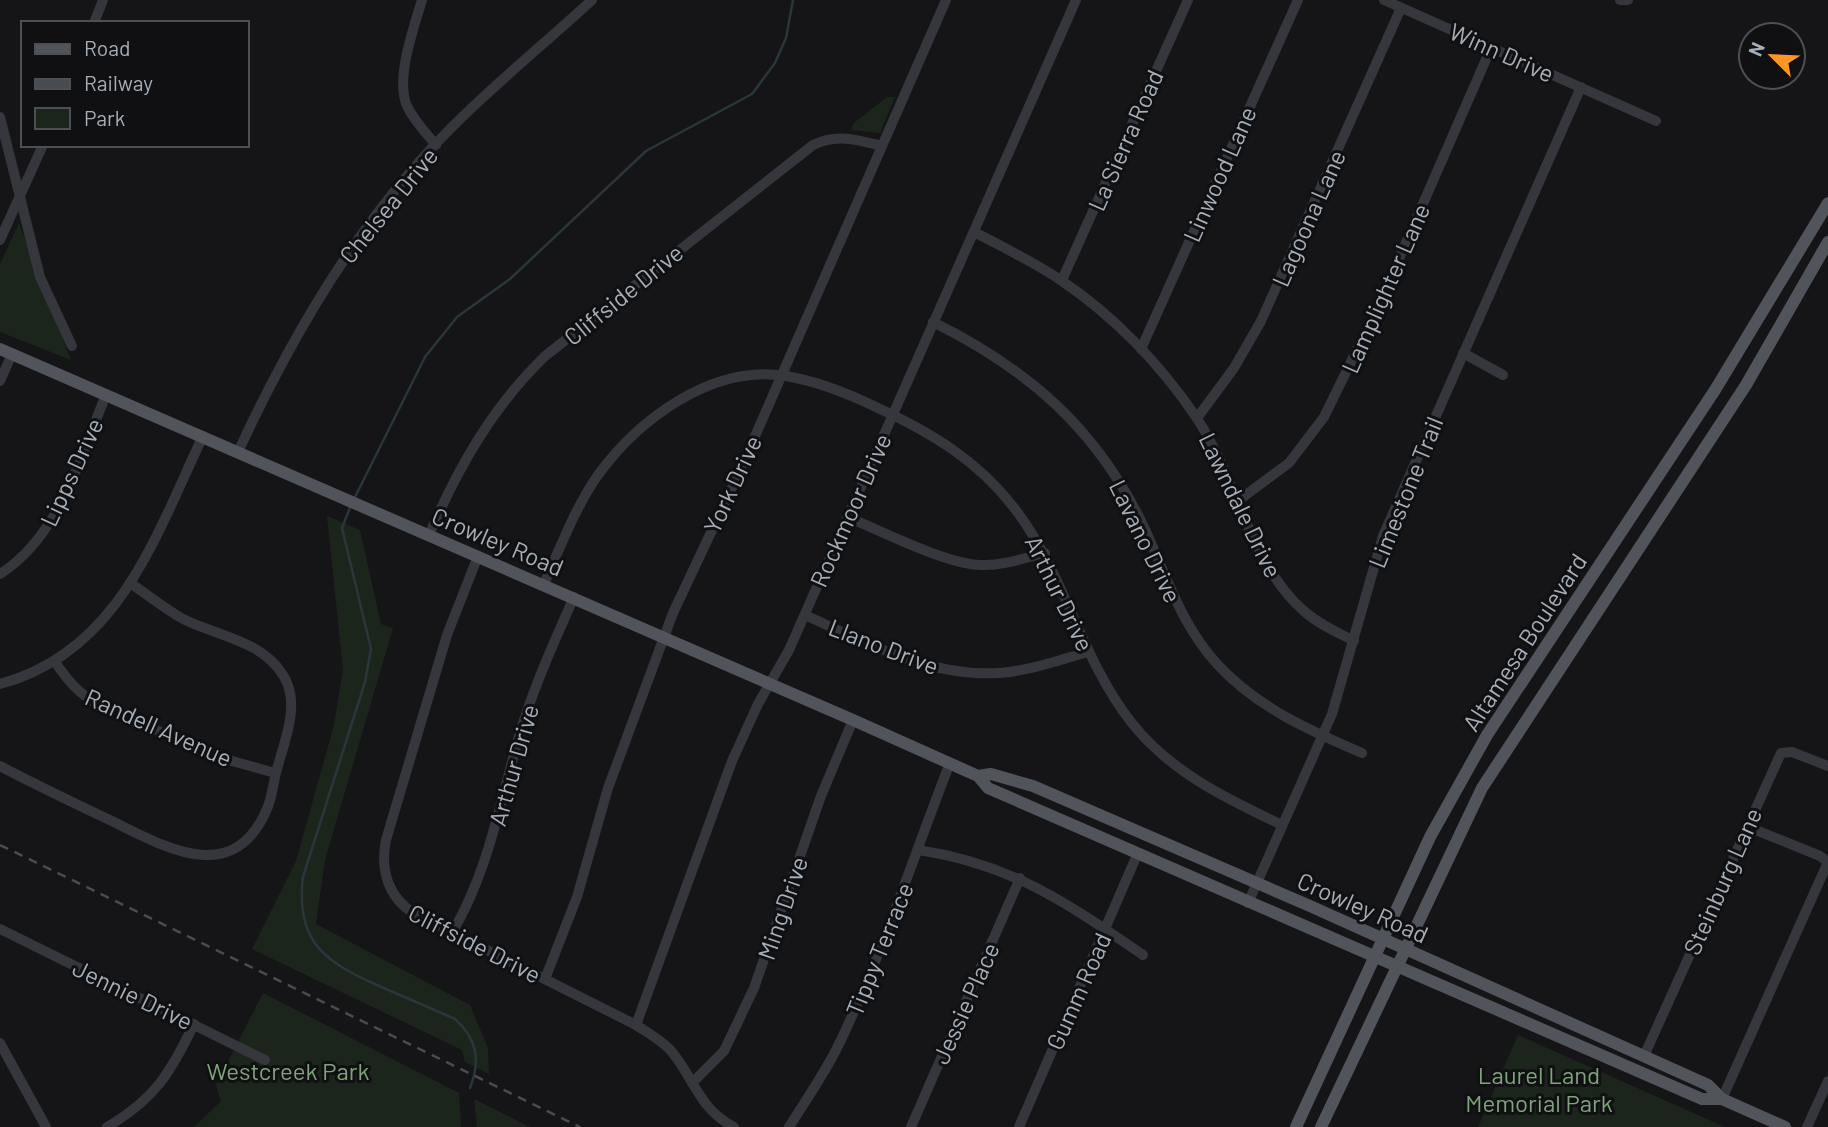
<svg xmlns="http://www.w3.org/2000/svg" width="1828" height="1127" viewBox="0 0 1828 1127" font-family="Barlow,sans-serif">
  <rect width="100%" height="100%" fill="#151517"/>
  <!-- green -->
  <g fill="#1c251c">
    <polygon points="887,97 895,97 880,133 851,130 854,123"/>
    <polygon points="19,223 71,360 0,332 0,264"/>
    <polygon points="327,516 360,530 381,624 393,628 325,860 316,924 470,1005 488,1048 489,1074 465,1062 462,1050 252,949 296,861 334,725 343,670"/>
    <polygon points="263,993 459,1093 461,1127 194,1127 221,1101 216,1085"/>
    <polygon points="1518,1035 1725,1127 1478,1127"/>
    <polygon points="474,1099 530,1127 477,1127"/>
  </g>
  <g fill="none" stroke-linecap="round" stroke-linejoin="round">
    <!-- stream -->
    <g stroke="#2a363b" stroke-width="2.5">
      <polyline points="354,499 425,357 457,317 510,279 646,151 752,94 775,63 786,38 793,0"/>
      <path d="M351 505 342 528 371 649 365 682 303 877C295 942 325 962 379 986 405 997 430 1008 455 1019 477 1039 481 1060 470 1088"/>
    </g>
    <!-- minor -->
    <g stroke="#35373c" stroke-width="10">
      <path d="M422 0C414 27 395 79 407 106 414 121 426 133 436 145"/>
      <polyline points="1384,0 1656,121"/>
      <polyline points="1620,0 1628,0"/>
      <polyline points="94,23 103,0"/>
      <polyline points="0,117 40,277 72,346"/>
      <path d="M974 232C1003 247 1034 262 1062 281 1114 316 1161 365 1196 417 1236 476 1250 565 1304 611 1318 624 1337 632 1354 641"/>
      <polyline points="0,240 43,145"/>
      <polyline points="1062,280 1188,0"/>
      <path d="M933 322C1028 369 1096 428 1143 525 1166 574 1180 624 1218 665 1258 708 1309 730 1362 753"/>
      <polyline points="1141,349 1298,0"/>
      <polyline points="1463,353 1503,375"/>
      <polyline points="0,381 12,354"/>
      <polyline points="1197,418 1234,368 1261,321 1401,8"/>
      <path d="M238 452C284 353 337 259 407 176 461 111 530 57 592 0"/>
      <polyline points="1239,500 1289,463 1324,417 1377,309 1491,48"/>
      <path d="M847 517C880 530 947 565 981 565 1003 566 1024 558 1045 553"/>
      <path d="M429 535C458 468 491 409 544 357L813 145C837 133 857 140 882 146"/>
      <path d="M478 556 447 635 386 840C380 870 388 898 415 914L636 1025C648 1033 663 1041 672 1052 695 1080 699 1109 734 1127"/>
      <path d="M0 574C60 536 80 457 106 395"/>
      <path d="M544 584C560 548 575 508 598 475 639 419 712 364 786 376 816 381 849 394 876 407 930 432 978 460 1015 509 1065 574 1080 657 1131 722 1170 772 1227 799 1282 825"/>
      <path d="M805 615C867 643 929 677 999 673 1030 671 1059 660 1088 652"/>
      <path d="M55 662C68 681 79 694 99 705L218 757 275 773"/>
      <path d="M0 684C119 652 155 537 203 436"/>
      <path d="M0 766C38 786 76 804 114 822 168 849 234 886 267 809 272 798 273 784 276 773 283 744 302 704 283 675 261 640 217 636 183 619 165 609 148 595 130 583"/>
      <path d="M918 850C1012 864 1067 903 1143 955"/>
      <polyline points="1248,903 1332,714 1383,536 1581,87"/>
      <polyline points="0,929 265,1060"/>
      <path d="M452 933C490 869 501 796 522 726 536 682 555 640 574 597"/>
      <polyline points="545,979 577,897 608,788 673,613 738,475 946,0"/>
      <polyline points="636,1025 732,761 758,704 789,650 1076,0"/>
      <polyline points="0,1043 46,1127"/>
      <polyline points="1644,1056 1781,753 1792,752 1828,766"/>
      <polyline points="692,1083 724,1051 754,988 821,796 853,720"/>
      <polyline points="1722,1099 1828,862 1820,856 1746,826"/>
      <path d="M107 1127C155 1099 171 1072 194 1024"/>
      <path d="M789 1127C806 1100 825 1073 839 1044 883 953 913 857 950 763"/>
      <polyline points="911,1127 1020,878"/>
      <polyline points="1019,1127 1137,855"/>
      <polyline points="1807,1127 1828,1081"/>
    </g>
    <!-- major -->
    <g stroke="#51555b" stroke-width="12">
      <polyline points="0,349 853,720 978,776 988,788 1702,1099 1722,1099"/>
      <polyline points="978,776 991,774 1033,786 1310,906 1708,1085 1722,1099 1785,1127"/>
      <polyline points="1296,1127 1430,837 1487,735 1715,390 1828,203"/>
      <polyline points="1321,1127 1482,788 1746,385 1828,242"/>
    </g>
    <!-- rail -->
    <polyline stroke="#484c51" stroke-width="2.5" stroke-dasharray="9 7" stroke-linecap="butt" points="0,845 580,1127"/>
  </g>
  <g text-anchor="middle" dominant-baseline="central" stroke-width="6" stroke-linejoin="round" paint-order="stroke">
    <!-- street labels -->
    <g font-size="24" fill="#a6aeb8" stroke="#101012">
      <text transform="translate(1502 52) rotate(24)">Winn Drive</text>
      <text transform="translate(1125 140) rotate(-66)">La Sierra Road</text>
      <text transform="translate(1219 174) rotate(-66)">Linwood Lane</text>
      <text transform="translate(388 205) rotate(-51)">Chelsea Drive</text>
      <text transform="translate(1308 218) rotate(-66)">Lagoona Lane</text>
      <text transform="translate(1385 288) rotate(-66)">Lamplighter Lane</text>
      <text transform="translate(623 294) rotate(-39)">Cliffside Drive</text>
      <text transform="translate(71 472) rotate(-65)">Lipps Drive</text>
      <text transform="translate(732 484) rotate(-65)">York Drive</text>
      <text transform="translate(1405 492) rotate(-68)">Limestone Trail</text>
      <text transform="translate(1241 505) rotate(64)">Lawndale Drive</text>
      <text transform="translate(850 510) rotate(-66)">Rockmoor Drive</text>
      <text transform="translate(498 541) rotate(23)">Crowley Road</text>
      <text transform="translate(1146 541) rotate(64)">Lavano Drive</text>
      <text transform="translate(1060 593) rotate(64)">Arthur Drive</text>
      <text transform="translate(1524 642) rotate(-57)">Altamesa Boulevard</text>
      <text transform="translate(884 646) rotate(21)">Llano Drive</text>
      <text transform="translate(159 727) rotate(24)">Randell Avenue</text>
      <text transform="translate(513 765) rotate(-74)">Arthur Drive</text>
      <text transform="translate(1722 881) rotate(-66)">Steinburg Lane</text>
      <text transform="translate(1363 907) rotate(24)">Crowley Road</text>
      <text transform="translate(782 908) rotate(-71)">Ming Drive</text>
      <text transform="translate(475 943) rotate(27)">Cliffside Drive</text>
      <text transform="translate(879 949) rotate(-68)">Tippy Terrace</text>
      <text transform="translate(1078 991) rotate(-66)">Gumm Road</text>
      <text transform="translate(133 994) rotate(26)">Jennie Drive</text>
      <text transform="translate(965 1003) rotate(-66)">Jessie Place</text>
    </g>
    <!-- park labels -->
    <g font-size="24" fill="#7fa47b" stroke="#101012">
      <text x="288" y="1070">Westcreek Park</text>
      <text x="1539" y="1074">Laurel Land<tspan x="1539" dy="28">Memorial Park</tspan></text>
    </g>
  </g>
  <!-- legend -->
  <rect x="21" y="21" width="228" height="126" fill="#101012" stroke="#4c4f54" stroke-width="2"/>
  <rect x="35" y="44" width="35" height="10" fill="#51555b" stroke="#4c4f54" stroke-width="2"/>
  <text x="84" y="56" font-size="21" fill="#a6aeb8">Road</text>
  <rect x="35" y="79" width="35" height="10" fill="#484c51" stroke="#4c4f54" stroke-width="2"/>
  <text x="84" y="91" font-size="21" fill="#a6aeb8">Railway</text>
  <rect x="35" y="108" width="35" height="21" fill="#1c251c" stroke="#4c4f54" stroke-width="2"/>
  <text x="84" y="126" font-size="21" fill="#a6aeb8">Park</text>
  <!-- north arrow -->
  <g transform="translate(1772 56) rotate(294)"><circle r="33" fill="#101012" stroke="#4c4f54" stroke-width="2"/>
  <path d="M0-5L12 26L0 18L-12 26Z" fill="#fc9627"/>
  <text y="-10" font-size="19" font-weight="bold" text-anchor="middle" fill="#a6aeb8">N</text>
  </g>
</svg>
